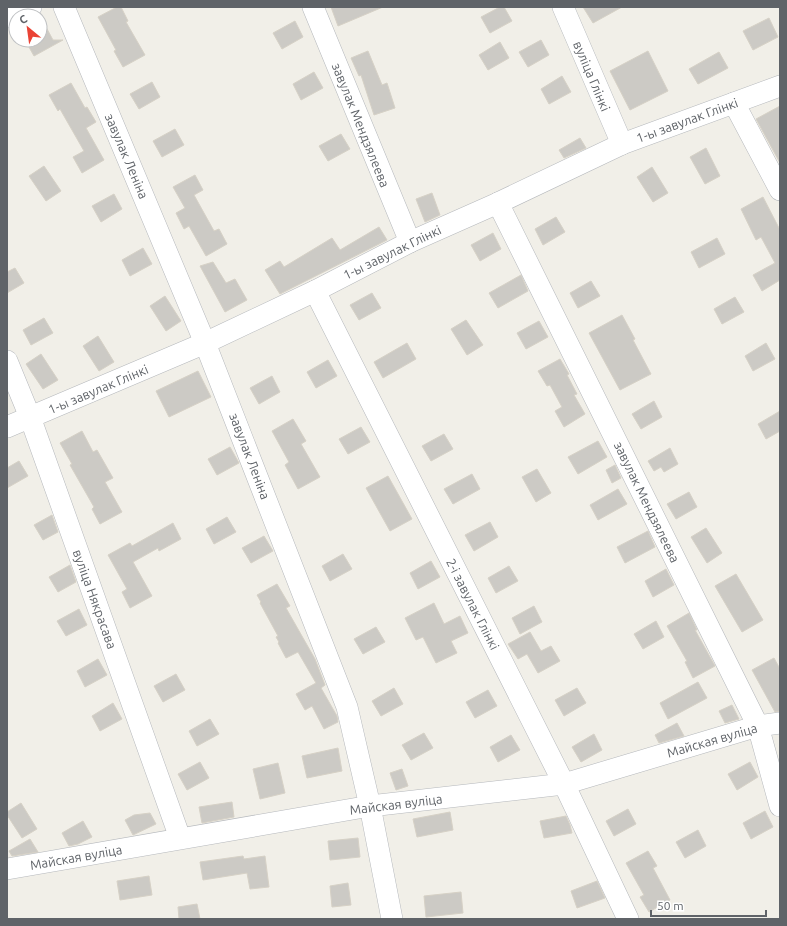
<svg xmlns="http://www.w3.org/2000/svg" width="787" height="926" viewBox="0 0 787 926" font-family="Ubuntu,sans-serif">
  <rect width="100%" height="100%" fill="#f1efe8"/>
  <!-- building -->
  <g fill="#cccac5" stroke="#d6d1c6">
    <polygon points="117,7 121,7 128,21 126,22 145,55 123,67 114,51 116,50 98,17"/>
    <polygon points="331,7 383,7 338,26"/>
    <polygon points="500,7 504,7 512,21 490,33 481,17"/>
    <polygon points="583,7 622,7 593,23"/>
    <polygon points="40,16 53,40 63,40 34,56 25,40 40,40"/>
    <polygon points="769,18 778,37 753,50 743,31"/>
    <polygon points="295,21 303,37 282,49 273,33"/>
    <polygon points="541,40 549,55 528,67 519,52"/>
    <polygon points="500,42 509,58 488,70 479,55"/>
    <polygon points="368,51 382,85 387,83 395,108 374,115 361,75 359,76 351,58"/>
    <polygon points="648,51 668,91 630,110 610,71"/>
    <polygon points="719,52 728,68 698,84 689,69"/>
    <polygon points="314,72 323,88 301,100 293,84"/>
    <polygon points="562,76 571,92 549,104 541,89"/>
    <polygon points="152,82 160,97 139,109 130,94"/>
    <polygon points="71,83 85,108 87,107 96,122 86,128 104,160 82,173 73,157 84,151 60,109 58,111 49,95"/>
    <polygon points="780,106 780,163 756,119"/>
    <polygon points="175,129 184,145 162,157 153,141"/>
    <polygon points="341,134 350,149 328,161 319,146"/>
    <polygon points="580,138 586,148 564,158 559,150"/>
    <polygon points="706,148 720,176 705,184 690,157"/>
    <polygon points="44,166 61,191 46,201 29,176"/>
    <polygon points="652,167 668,193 653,202 637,177"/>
    <polygon points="195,175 203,190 194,195 214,231 219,229 227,244 206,256 189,226 184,229 176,213 185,208 173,187"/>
    <polygon points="432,193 440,215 425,222 416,199"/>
    <polygon points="114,194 122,209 101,222 92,206"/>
    <polygon points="763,197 780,230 780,280 762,291 753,275 775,263 761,237 756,240 741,209"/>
    <polygon points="556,217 565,232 543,245 535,229"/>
    <polygon points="379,227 387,240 280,294 265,270 280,261 284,267 332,238 340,250"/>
    <polygon points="493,233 501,249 480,261 471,245"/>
    <polygon points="717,238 725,254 699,268 691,252"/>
    <polygon points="143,248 152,264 130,276 122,260"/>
    <polygon points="213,262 226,283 235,279 247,300 225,312 200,266"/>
    <polygon points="15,268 24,283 7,293 7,272"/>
    <polygon points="521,275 528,291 498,308 489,293"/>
    <polygon points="591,281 600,296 578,308 570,293"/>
    <polygon points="372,293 381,308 359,320 350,305"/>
    <polygon points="165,296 181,321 166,331 150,306"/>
    <polygon points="735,297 744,312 722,324 714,309"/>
    <polygon points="622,315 635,339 633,340 651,374 620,390 589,333"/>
    <polygon points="44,318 53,333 31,345 23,330"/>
    <polygon points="466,320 483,345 467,355 451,329"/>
    <polygon points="539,321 548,337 526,349 517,333"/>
    <polygon points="98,336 114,362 99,371 83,346"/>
    <polygon points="407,343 416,359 383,378 374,362"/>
    <polygon points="766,343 775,359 753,371 745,356"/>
    <polygon points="41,354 58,380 43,389 26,364"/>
    <polygon points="560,359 569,374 567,375 577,394 574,395 585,414 564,427 555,411 562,407 550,385 547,386 538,371"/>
    <polygon points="328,360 337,376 316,388 307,372"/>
    <polygon points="198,371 211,397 169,417 156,391"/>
    <polygon points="272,376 280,392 259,404 250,388"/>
    <polygon points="654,401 662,417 641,429 632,414"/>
    <polygon points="780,411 780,431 766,439 758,424"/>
    <polygon points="293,419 306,441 301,444 320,477 298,489 285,465 289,462 272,431"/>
    <polygon points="361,427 370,442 348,454 339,439"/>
    <polygon points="82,431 93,452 97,450 113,478 105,482 122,512 100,524 92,509 94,507 70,465 72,464 60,443"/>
    <polygon points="444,434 453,449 431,461 422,446"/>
    <polygon points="598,441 607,457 578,474 568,457"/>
    <polygon points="230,447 239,463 217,475 208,459"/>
    <polygon points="670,448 678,464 664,472 661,467 654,471 648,461"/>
    <polygon points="19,461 28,476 7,488 7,468"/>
    <polygon points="615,465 621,478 612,483 606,470"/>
    <polygon points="537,469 551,493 536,502 522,477"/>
    <polygon points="472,474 480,489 453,504 444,489"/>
    <polygon points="388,476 412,519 390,531 366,488"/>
    <polygon points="618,489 627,504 598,520 590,505"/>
    <polygon points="689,492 697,507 676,519 667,504"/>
    <polygon points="52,515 58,532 43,540 34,525"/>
    <polygon points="227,517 236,532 214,544 206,529"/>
    <polygon points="490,522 498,537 474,551 465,535"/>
    <polygon points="173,523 181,539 159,551 158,548 133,562 152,596 130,608 122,592 127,589 108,555 130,543 132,546"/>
    <polygon points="706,528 722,553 707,563 691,537"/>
    <polygon points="648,531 655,547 625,563 617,547"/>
    <polygon points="264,536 273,551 251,563 242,548"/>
    <polygon points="343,554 352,569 330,581 322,566"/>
    <polygon points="431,561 440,577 418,589 410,573"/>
    <polygon points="70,565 76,582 58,592 49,577"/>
    <polygon points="509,566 518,581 496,593 488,578"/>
    <polygon points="666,569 674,585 653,597 645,581"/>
    <polygon points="736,574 763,620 742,632 715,586"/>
    <polygon points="277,584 290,606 286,608 315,659 325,685 321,688 337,716 338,722 324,729 312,706 305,710 296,694 316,683 298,652 286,658 278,643 279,642 276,637 278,636 260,603 261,602 257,595"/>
    <polygon points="434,603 444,624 460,616 468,633 451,641 457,653 436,663 423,637 416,640 405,618"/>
    <polygon points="534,606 542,622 520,634 512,618"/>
    <polygon points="79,609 87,625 66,636 57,621"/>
    <polygon points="689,613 697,630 695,630 715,666 693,678 685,662 687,661 667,626"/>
    <polygon points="656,621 664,637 643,649 634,634"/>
    <polygon points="376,627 385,642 363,654 354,639"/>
    <polygon points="530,632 541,651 551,646 560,661 538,673 527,654 518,659 508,644"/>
    <polygon points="774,658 780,669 780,711 775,712 752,670"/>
    <polygon points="98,659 107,675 85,687 77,671"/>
    <polygon points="176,674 185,690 163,702 154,686"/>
    <polygon points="698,682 707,698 668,719 660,703"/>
    <polygon points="394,688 403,704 381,716 372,701"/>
    <polygon points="577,688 586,703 564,716 555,700"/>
    <polygon points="488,690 497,706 475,718 466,702"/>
    <polygon points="113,703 122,719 100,731 92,716"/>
    <polygon points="732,705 739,719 725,723 719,711"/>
    <polygon points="210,719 219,734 197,746 189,731"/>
    <polygon points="677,723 684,736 659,743 655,735"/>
    <polygon points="424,733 433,748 411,760 402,745"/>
    <polygon points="594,734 602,750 581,762 572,747"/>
    <polygon points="511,735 520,750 498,762 490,747"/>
    <polygon points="338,748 342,771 307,778 302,756"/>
    <polygon points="200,762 209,778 187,790 178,774"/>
    <polygon points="750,762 758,777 737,790 728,774"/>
    <polygon points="278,763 285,793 260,799 253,769"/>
    <polygon points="402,769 408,786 396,790 390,773"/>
    <polygon points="232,802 234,817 202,823 199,807"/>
    <polygon points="21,803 37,829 22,838 7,815 7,812"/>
    <polygon points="628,809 636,824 614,836 606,821"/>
    <polygon points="765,811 773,827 751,839 743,823"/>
    <polygon points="450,812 453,830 417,837 413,819"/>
    <polygon points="150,813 156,824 133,835 125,820 134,815"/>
    <polygon points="566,816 570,825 572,833 544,838 540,821"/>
    <polygon points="83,821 92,837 78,844 69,846 62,833"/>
    <polygon points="698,830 706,846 685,858 676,842"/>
    <polygon points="358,838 360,857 330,860 328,841"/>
    <polygon points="30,839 38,852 12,856 9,851"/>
    <polygon points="648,851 657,866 653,868 670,900 649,912 640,897 644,895 626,863"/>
    <polygon points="243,856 244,859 265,856 269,887 250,889 247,873 203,880 200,862"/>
    <polygon points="149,876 152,895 120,900 117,881"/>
    <polygon points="597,881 605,898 577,908 571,891"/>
    <polygon points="348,883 351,905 332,907 330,886"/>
    <polygon points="461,892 463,913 426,917 424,896"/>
    <polygon points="197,904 200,919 179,919 178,907"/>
  </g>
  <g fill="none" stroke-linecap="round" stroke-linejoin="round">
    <defs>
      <g id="minor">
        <polyline points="64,7 205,343 347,707 370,806 392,919"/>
        <polyline points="313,7 410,242"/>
        <polyline points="563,7 622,144"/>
        <polyline points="7,17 31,7"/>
        <polyline points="734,103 780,190"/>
        <polyline points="498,203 758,726 780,806"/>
        <polyline points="315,291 564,784 628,919"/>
        <polyline points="7,361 30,417 180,838"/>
        <polyline points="7,427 205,343 315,291 410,242 498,203 622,144 780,86"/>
        <polyline points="7,869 370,806 564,784 758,726 780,723"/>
      </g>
    </defs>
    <!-- minor casing -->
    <use href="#minor" stroke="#b5b8bc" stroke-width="22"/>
    <!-- minor -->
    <use href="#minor" stroke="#fff" stroke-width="21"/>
  </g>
  <g text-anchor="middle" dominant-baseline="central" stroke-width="4" stroke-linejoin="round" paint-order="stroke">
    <!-- street labels -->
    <g font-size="13" fill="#5f6368" stroke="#fff">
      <text transform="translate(592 76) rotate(67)">вуліца Глінкі</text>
      <text transform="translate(687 120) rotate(-20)">1-ы завулак Глінкі</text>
      <text transform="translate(361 125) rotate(68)">завулак Мендзялеева</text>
      <text transform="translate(127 156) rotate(67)">завулак Леніна</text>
      <text transform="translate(392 252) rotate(-26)">1-ы завулак Глінкі</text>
      <text transform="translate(98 389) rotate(-23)">1-ы завулак Глінкі</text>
      <text transform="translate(250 456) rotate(69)">завулак Леніна</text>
      <text transform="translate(647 502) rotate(64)">завулак Мендзялеева</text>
      <text transform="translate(95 599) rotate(70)">вуліца Някрасава</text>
      <text transform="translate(473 604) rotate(63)">2-і завулак Глінкі</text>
      <text transform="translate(712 740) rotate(-16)">Майская вуліца</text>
      <text transform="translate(396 804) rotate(-7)">Майская вуліца</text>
      <text transform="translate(76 857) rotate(-10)">Майская вуліца</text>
    </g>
  </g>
  <!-- border -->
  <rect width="787" height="926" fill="none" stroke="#5f6368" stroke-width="16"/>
  <!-- north arrow -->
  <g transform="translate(28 28) rotate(331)"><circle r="19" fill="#ffffff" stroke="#bfc1c3"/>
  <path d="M0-3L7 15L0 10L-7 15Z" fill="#ea4335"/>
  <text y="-6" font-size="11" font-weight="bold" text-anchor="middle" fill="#5f6368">С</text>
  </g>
  <!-- scale -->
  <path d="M651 910v6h115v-6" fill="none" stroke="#5f6368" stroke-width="2"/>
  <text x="657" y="910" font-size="12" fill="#5f6368" stroke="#ffffff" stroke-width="3" paint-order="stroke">50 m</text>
</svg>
